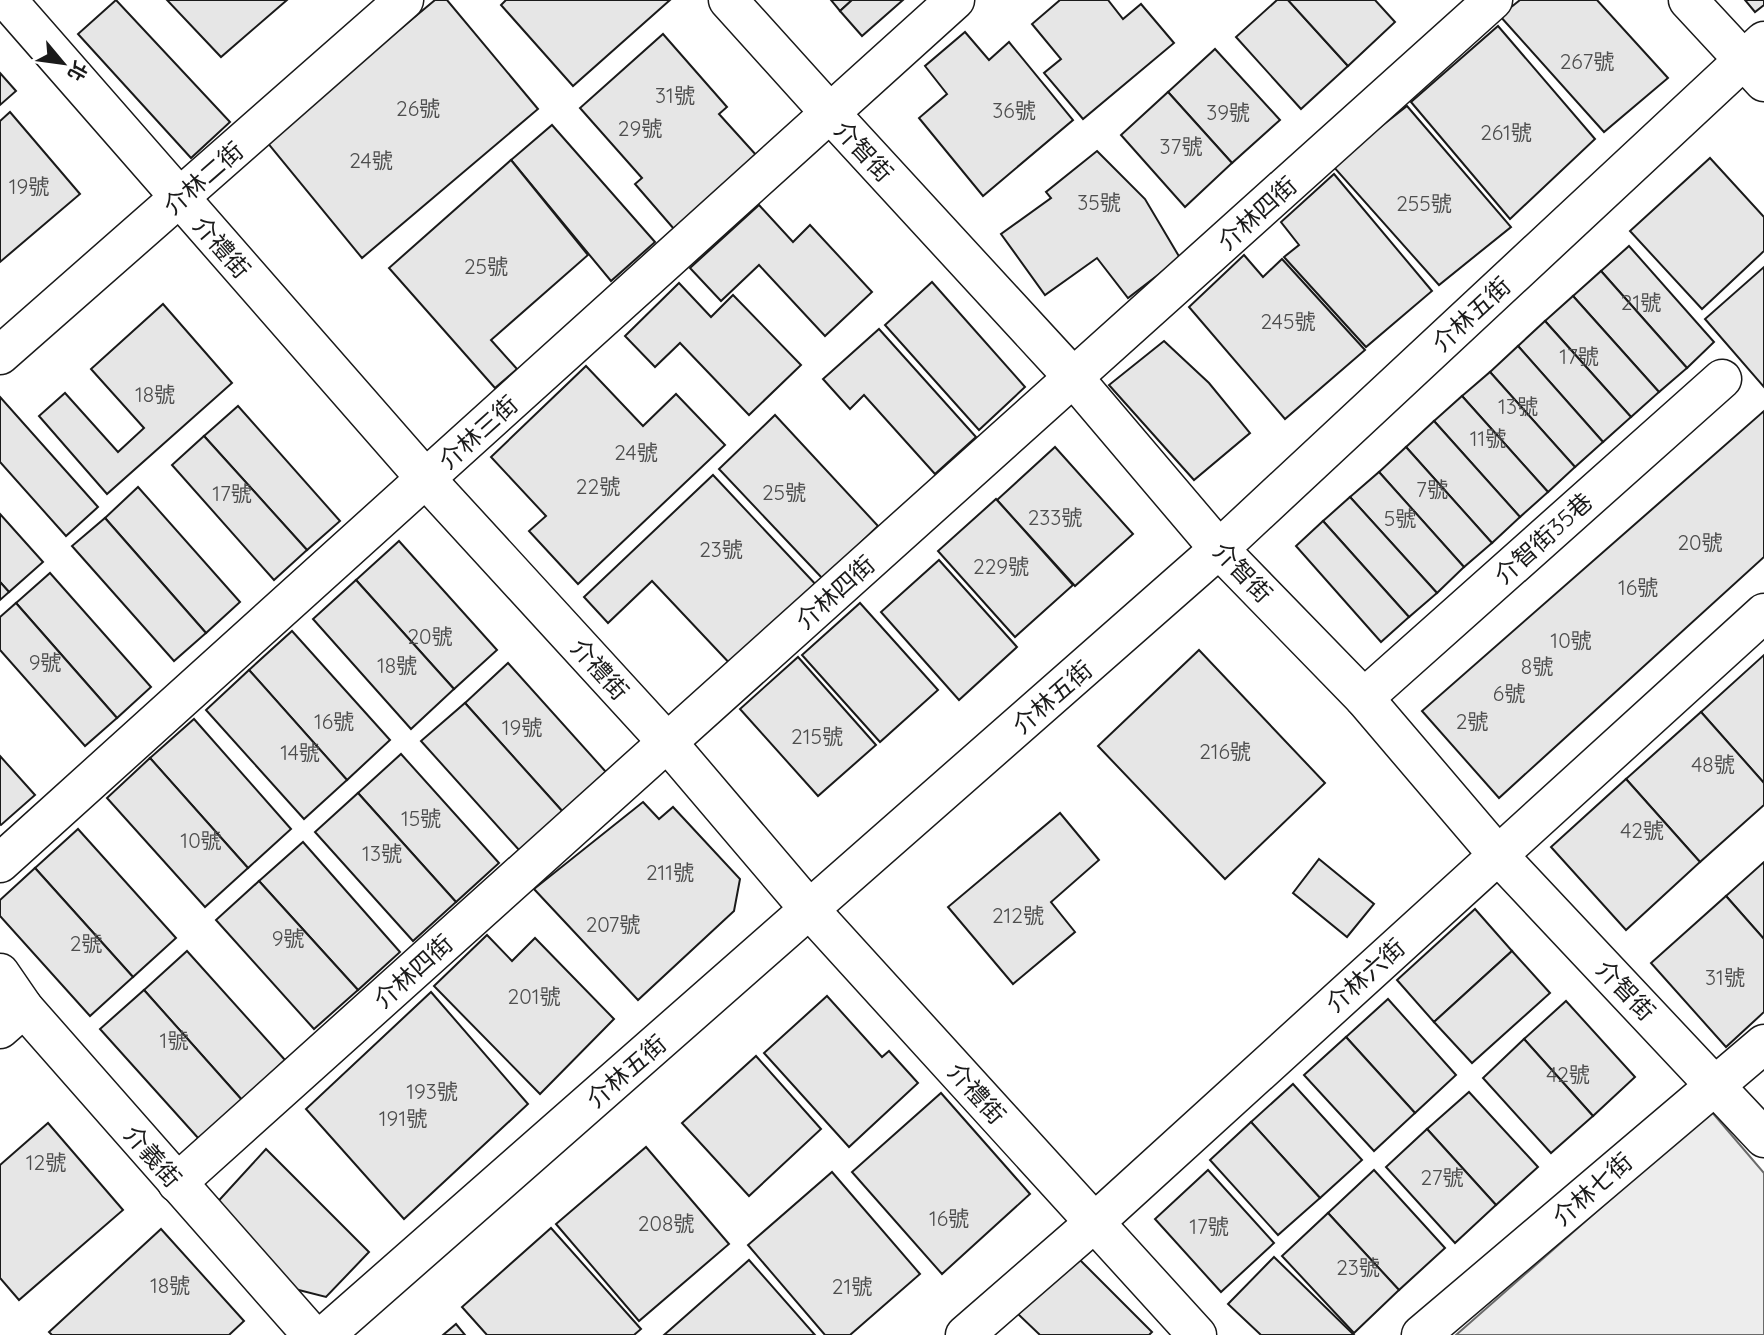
<svg xmlns="http://www.w3.org/2000/svg" width="1764" height="1335" viewBox="0 0 1764 1335" font-family="Quicksand,'Noto Sans TC',sans-serif">
  <rect width="100%" height="100%" fill="#fff"/>
  <!-- green -->
  <polygon fill="#ededed" stroke="#6a6a6a" stroke-width="2" points="1711,1111 1764,1173 1764,1335 1456,1335"/>
  <!-- building -->
  <g fill="#e6e6e6" stroke="#1a1a1a" stroke-width="2">
    <polygon points="116,0 230,122 191,158 78,34"/>
    <polygon points="167,0 287,0 221,57"/>
    <polygon points="435,0 447,0 538,109 362,258 266,141"/>
    <polygon points="506,0 670,0 573,86 501,5"/>
    <polygon points="831,0 852,0 840,11"/>
    <polygon points="852,0 903,0 862,36 840,11"/>
    <polygon points="1060,0 1108,0 1123,19 1141,4 1174,43 1083,119 1044,73 1061,59 1032,24"/>
    <polygon points="1277,0 1288,0 1348,66 1301,109 1236,37"/>
    <polygon points="1288,0 1375,0 1395,22 1348,66"/>
    <polygon points="1520,0 1597,0 1668,78 1604,132 1500,16"/>
    <polygon points="1745,0 1764,0 1764,5 1755,12"/>
    <polygon points="1498,26 1595,139 1510,219 1411,102"/>
    <polygon points="965,32 989,60 1009,42 1073,120 983,196 919,118 947,94 925,66"/>
    <polygon points="663,34 727,107 719,114 757,156 674,229 635,184 642,178 580,108"/>
    <polygon points="1215,49 1280,120 1232,163 1168,92"/>
    <polygon points="0,73 16,91 0,105"/>
    <polygon points="1168,92 1232,163 1185,207 1121,135"/>
    <polygon points="1407,106 1511,227 1439,285 1332,165"/>
    <polygon points="10,112 80,194 0,262 0,121"/>
    <polygon points="552,125 655,242 611,281 511,160"/>
    <polygon points="1097,151 1145,199 1180,258 1128,298 1097,258 1045,295 1001,234 1051,198 1046,192"/>
    <polygon points="1710,158 1764,217 1764,251 1702,309 1630,231"/>
    <polygon points="511,160 588,255 491,340 517,369 495,388 389,268"/>
    <polygon points="1334,174 1432,291 1366,347 1284,257 1299,245 1281,222"/>
    <polygon points="759,205 793,242 810,225 872,292 825,336 759,265 721,301 690,268"/>
    <polygon points="1629,246 1714,342 1687,368 1601,271"/>
    <polygon points="1244,255 1263,277 1282,259 1365,350 1285,419 1189,307"/>
    <polygon points="1764,267 1764,387 1705,319"/>
    <polygon points="1601,271 1687,368 1659,392 1573,296"/>
    <polygon points="932,282 1025,387 979,430 885,325"/>
    <polygon points="679,283 711,317 733,295 801,365 749,415 680,343 655,367 625,336"/>
    <polygon points="1573,296 1659,392 1631,417 1545,321"/>
    <polygon points="163,304 232,383 107,494 39,416 65,393 118,452 144,428 91,369"/>
    <polygon points="1545,321 1631,417 1603,442 1518,346"/>
    <polygon points="879,329 976,437 935,474 864,395 850,409 823,379"/>
    <polygon points="1164,341 1209,383 1250,433 1194,480 1109,385"/>
    <polygon points="1518,346 1603,442 1575,467 1490,372"/>
    <polygon points="586,366 643,426 676,394 725,445 578,584 529,531 546,516 491,457"/>
    <polygon points="1490,372 1575,467 1548,492 1462,396"/>
    <polygon points="1462,396 1548,492 1520,517 1434,421"/>
    <polygon points="0,397 98,507 66,536 0,462"/>
    <polygon points="238,406 340,521 307,550 204,436"/>
    <polygon points="1764,411 1764,557 1499,798 1422,711"/>
    <polygon points="775,415 878,526 823,579 719,469"/>
    <polygon points="1434,421 1520,517 1492,543 1406,447"/>
    <polygon points="204,436 307,550 274,580 172,465"/>
    <polygon points="1055,447 1133,534 1075,586 997,500"/>
    <polygon points="1406,447 1492,543 1464,567 1379,472"/>
    <polygon points="1379,472 1464,567 1437,593 1350,497"/>
    <polygon points="713,475 820,589 735,669 652,581 608,623 584,597"/>
    <polygon points="138,487 240,602 206,633 105,518"/>
    <polygon points="1350,497 1437,593 1409,617 1323,521"/>
    <polygon points="996,499 1073,585 1015,637 938,551"/>
    <polygon points="0,514 43,562 9,592 0,582"/>
    <polygon points="105,518 206,633 174,661 72,546"/>
    <polygon points="1323,521 1409,617 1381,642 1296,546"/>
    <polygon points="399,541 497,650 454,689 356,580"/>
    <polygon points="939,560 1017,647 959,700 881,612"/>
    <polygon points="50,573 151,687 117,718 16,603"/>
    <polygon points="356,580 454,689 411,729 313,619"/>
    <polygon points="0,582 9,592 0,600"/>
    <polygon points="16,603 117,718 85,746 0,650 0,617"/>
    <polygon points="860,603 938,690 880,742 802,655"/>
    <polygon points="292,631 390,740 347,780 249,670"/>
    <polygon points="1199,650 1325,783 1225,879 1098,746"/>
    <polygon points="1764,655 1764,783 1701,712"/>
    <polygon points="798,657 876,745 818,796 740,709"/>
    <polygon points="508,663 606,772 563,812 465,703"/>
    <polygon points="249,670 347,780 304,819 206,710"/>
    <polygon points="465,703 563,812 520,851 421,741"/>
    <polygon points="1701,712 1764,783 1764,805 1700,862 1626,779"/>
    <polygon points="194,719 291,829 248,868 150,758"/>
    <polygon points="401,754 499,863 456,902 358,793"/>
    <polygon points="0,756 35,795 1,825 0,824"/>
    <polygon points="150,758 248,868 205,907 107,798"/>
    <polygon points="1626,779 1700,862 1626,930 1551,847"/>
    <polygon points="358,793 456,902 413,941 315,832"/>
    <polygon points="643,802 659,819 673,807 740,879 734,911 638,1000 534,889"/>
    <polygon points="1060,813 1099,860 1051,902 1075,932 1013,984 948,907"/>
    <polygon points="78,829 176,938 133,977 35,868"/>
    <polygon points="303,842 400,952 358,990 259,881"/>
    <polygon points="1319,859 1374,904 1347,937 1293,893"/>
    <polygon points="1764,862 1764,939 1726,896"/>
    <polygon points="35,868 133,977 90,1016 0,916 0,900"/>
    <polygon points="259,881 358,990 314,1029 216,920"/>
    <polygon points="1726,896 1764,939 1764,1012 1726,1047 1651,963"/>
    <polygon points="1475,909 1512,951 1434,1022 1397,980"/>
    <polygon points="487,935 512,961 535,938 614,1019 540,1094 434,986"/>
    <polygon points="187,951 285,1060 242,1100 144,990"/>
    <polygon points="1512,951 1550,993 1472,1063 1434,1022"/>
    <polygon points="144,990 242,1100 199,1139 100,1029"/>
    <polygon points="431,992 528,1104 404,1219 306,1109"/>
    <polygon points="827,996 882,1057 889,1051 918,1083 849,1147 764,1053"/>
    <polygon points="1388,999 1456,1075 1415,1113 1346,1037"/>
    <polygon points="1566,1001 1635,1077 1593,1116 1524,1039"/>
    <polygon points="1346,1037 1415,1113 1374,1151 1304,1075"/>
    <polygon points="1524,1039 1593,1116 1551,1153 1483,1078"/>
    <polygon points="756,1056 821,1129 749,1196 682,1123"/>
    <polygon points="1293,1084 1362,1160 1320,1198 1251,1122"/>
    <polygon points="1469,1092 1538,1167 1496,1205 1427,1129"/>
    <polygon points="941,1093 1030,1194 942,1274 852,1172"/>
    <polygon points="1251,1122 1320,1198 1278,1235 1210,1160"/>
    <polygon points="48,1123 123,1210 19,1300 0,1278 0,1165"/>
    <polygon points="1427,1129 1496,1205 1455,1243 1386,1167"/>
    <polygon points="646,1147 729,1244 639,1321 556,1224"/>
    <polygon points="266,1149 369,1252 326,1297 291,1288 212,1208"/>
    <polygon points="1208,1170 1274,1243 1221,1292 1155,1219"/>
    <polygon points="1374,1170 1445,1248 1399,1290 1328,1213"/>
    <polygon points="832,1172 920,1274 850,1335 825,1335 748,1245"/>
    <polygon points="1328,1213 1399,1290 1354,1333 1282,1256"/>
    <polygon points="551,1228 641,1329 634,1335 487,1335 462,1307"/>
    <polygon points="161,1229 244,1321 229,1335 52,1335 49,1332"/>
    <polygon points="1075,1255 1152,1332 1149,1335 1040,1335 1018,1314"/>
    <polygon points="1274,1257 1354,1335 1261,1335 1228,1304"/>
    <polygon points="749,1260 815,1335 664,1335"/>
    <polygon points="456,1324 465,1335 443,1335"/>
  </g>
  <g fill="none" stroke-linecap="round" stroke-linejoin="round">
    <defs>
      <g id="minor">
        <polyline points="7,0 426,479 667,742 810,910 1197,1335"/>
        <polyline points="728,0 830,113 1073,377 1219,549 1364,698 1497,854 1764,1138"/>
        <polyline points="1688,0 1764,82"/>
        <polyline points="0,355 404,0"/>
        <polyline points="1364,698 1722,379"/>
        <polyline points="0,863 955,0"/>
        <polyline points="0,973 24,1008 312,1335"/>
        <polyline points="0,1029 24,1008"/>
        <polyline points="177,1183 1493,0"/>
        <polyline points="325,1335 1219,549 1764,41"/>
        <polyline points="965,1335 1095,1222 1764,613"/>
        <polyline points="1421,1335 1764,1044"/>
      </g>
    </defs>
    <!-- minor casing -->
    <use href="#minor" stroke="#1a1a1a" stroke-width="41"/>
    <!-- minor -->
    <use href="#minor" stroke="#fff" stroke-width="38"/>
  </g>
  <g text-anchor="middle" dominant-baseline="central" stroke-width="5" stroke-linejoin="round" paint-order="stroke">
    <!-- number labels -->
    <g font-size="21" fill="#4d4d4d">
      <text x="1587" y="61">267號</text>
      <text x="675" y="95">31號</text>
      <text x="418" y="108">26號</text>
      <text x="1014" y="110">36號</text>
      <text x="1228" y="112">39號</text>
      <text x="640" y="128">29號</text>
      <text x="1506" y="132">261號</text>
      <text x="1181" y="146">37號</text>
      <text x="371" y="160">24號</text>
      <text x="29" y="186">19號</text>
      <text x="1099" y="202">35號</text>
      <text x="1424" y="203">255號</text>
      <text x="486" y="266">25號</text>
      <text x="1641" y="302">21號</text>
      <text x="1288" y="321">245號</text>
      <text x="1579" y="356">17號</text>
      <text x="155" y="394">18號</text>
      <text x="1518" y="406">13號</text>
      <text x="1488" y="438">11號</text>
      <text x="636" y="452">24號</text>
      <text x="598" y="486">22號</text>
      <text x="1432" y="489">7號</text>
      <text x="784" y="492">25號</text>
      <text x="232" y="493">17號</text>
      <text x="1055" y="517">233號</text>
      <text x="1400" y="518">5號</text>
      <text x="1700" y="542">20號</text>
      <text x="721" y="549">23號</text>
      <text x="1001" y="566">229號</text>
      <text x="1638" y="587">16號</text>
      <text x="430" y="636">20號</text>
      <text x="1571" y="640">10號</text>
      <text x="45" y="662">9號</text>
      <text x="397" y="665">18號</text>
      <text x="1537" y="666">8號</text>
      <text x="1509" y="693">6號</text>
      <text x="334" y="721">16號</text>
      <text x="1472" y="721">2號</text>
      <text x="522" y="727">19號</text>
      <text x="817" y="736">215號</text>
      <text x="1225" y="751">216號</text>
      <text x="300" y="752">14號</text>
      <text x="1713" y="764">48號</text>
      <text x="421" y="818">15號</text>
      <text x="1642" y="830">42號</text>
      <text x="201" y="840">10號</text>
      <text x="382" y="853">13號</text>
      <text x="670" y="872">211號</text>
      <text x="1018" y="915">212號</text>
      <text x="613" y="924">207號</text>
      <text x="288" y="938">9號</text>
      <text x="86" y="943">2號</text>
      <text x="1725" y="977">31號</text>
      <text x="534" y="996">201號</text>
      <text x="174" y="1040">1號</text>
      <text x="1568" y="1074">42號</text>
      <text x="432" y="1091">193號</text>
      <text x="403" y="1118">191號</text>
      <text x="46" y="1162">12號</text>
      <text x="1442" y="1177">27號</text>
      <text x="949" y="1218">16號</text>
      <text x="666" y="1223">208號</text>
      <text x="1209" y="1226">17號</text>
      <text x="1358" y="1267">23號</text>
      <text x="170" y="1285">18號</text>
      <text x="852" y="1286">21號</text>
    </g>
    <!-- street labels -->
    <g font-size="24" fill="#1a1a1a" stroke="#fff">
      <text transform="translate(864 151) rotate(47)">介智街</text>
      <text transform="translate(203 178) rotate(-41)">介林二街</text>
      <text transform="translate(1257 213) rotate(-42)">介林四街</text>
      <text transform="translate(222 247) rotate(49)">介禮街</text>
      <text transform="translate(1471 314) rotate(-43)">介林五街</text>
      <text transform="translate(478 432) rotate(-42)">介林三街</text>
      <text transform="translate(1543 538) rotate(-42)">介智街35巷</text>
      <text transform="translate(1243 572) rotate(46)">介智街</text>
      <text transform="translate(835 592) rotate(-42)">介林四街</text>
      <text transform="translate(600 669) rotate(48)">介禮街</text>
      <text transform="translate(1052 697) rotate(-41)">介林五街</text>
      <text transform="translate(413 971) rotate(-42)">介林四街</text>
      <text transform="translate(1365 975) rotate(-42)">介林六街</text>
      <text transform="translate(1626 990) rotate(46)">介智街</text>
      <text transform="translate(626 1071) rotate(-41)">介林五街</text>
      <text transform="translate(977 1093) rotate(48)">介禮街</text>
      <text transform="translate(153 1156) rotate(49)">介義街</text>
      <text transform="translate(1592 1189) rotate(-41)">介林七街</text>
    </g>
  </g>
  <!-- north arrow -->
  <g transform="translate(63 63) rotate(119)" stroke="#ffffff" stroke-width="5" paint-order="stroke">
  <path d="M0-5L12 26L0 18L-12 26Z" fill="#1a1a1a"/>
  <text y="-10" font-size="19" font-weight="bold" text-anchor="middle" fill="#1a1a1a">北</text>
  </g>
</svg>
